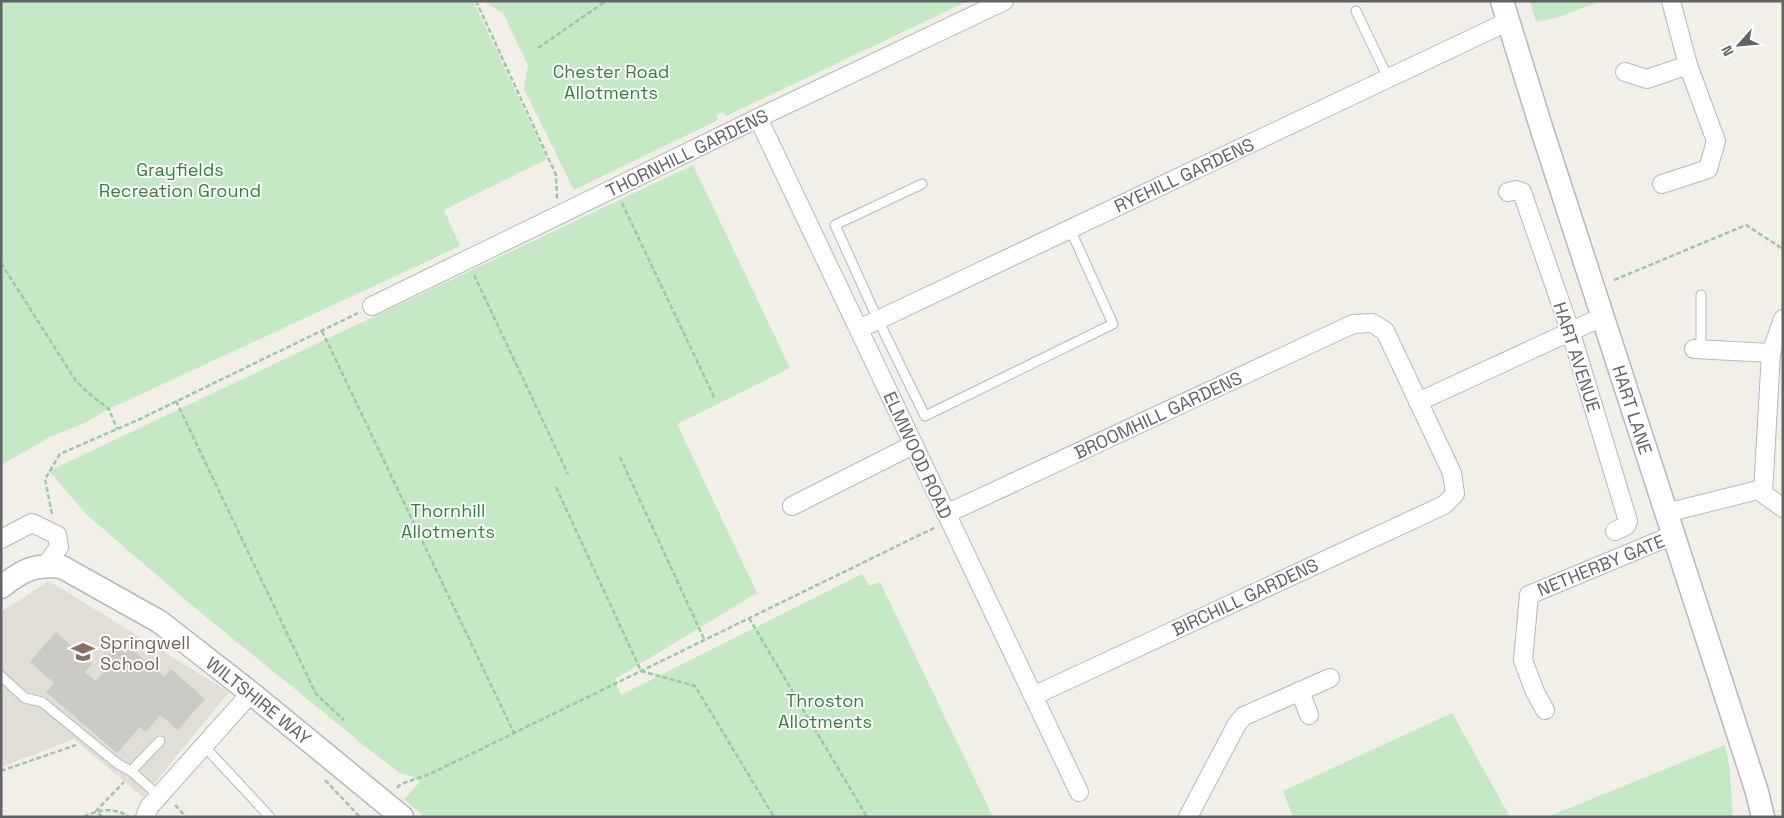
<svg xmlns="http://www.w3.org/2000/svg" width="1784" height="818" viewBox="0 0 1784 818" font-family="'Space Grotesk',sans-serif">
  <rect width="100%" height="100%" fill="#f1efe8"/>
  <!-- education -->
  <polygon fill="#e1ded6" points="49,581 229,692 143,797 74,739 1,767 1,612"/>
  <!-- green -->
  <g fill="#c5e8c5">
    <polygon points="1,1 473,1 547,159 444,210 460,246 109,409 84,423 50,437 1,465"/>
    <polygon points="483,1 968,1 726,116 723,112 717,115 718,120 574,190 524,89 528,65 503,13"/>
    <polygon points="1530,1 1601,1 1559,17 1536,22"/>
    <polygon points="693,165 790,368 677,424 757,593 615,679 621,695 862,574 869,586 880,582 993,817 425,817 404,799 420,782 412,776 401,774 371,751 189,603 87,515 49,471"/>
    <polygon points="1452,713 1510,817 1293,817 1283,791"/>
    <polygon points="1725,745 1729,763 1733,817 1547,817"/>
  </g>
  <!-- building -->
  <polygon fill="#cccac5" points="56,632 92,664 85,672 96,681 104,671 99,666 116,645 125,653 130,648 164,677 171,669 205,699 178,730 160,715 146,732 140,727 117,753 46,692 54,683 30,662"/>
  <g fill="none" stroke-linecap="round" stroke-linejoin="round">
    <defs>
      <g id="service">
        <polyline points="1356,11 1388,78"/>
        <polyline points="922,184 835,225 878,320 925,416 1113,324 1070,229"/>
        <polyline points="1701,349 1701,295"/>
        <polyline points="1,676 25,698 42,702 118,764 131,771"/>
        <polyline points="204,746 270,817"/>
        <polyline points="159,796 131,771 160,741"/>
      </g>
      <g id="minor">
        <polyline points="1625,72 1647,79 1688,65"/>
        <polyline points="758,118 1079,792"/>
        <polyline points="1662,184 1708,169 1716,141 1688,65 1671,1"/>
        <polyline points="1508,192 1516,190 1522,192 1571,333 1628,521 1626,526 1615,531"/>
        <polyline points="372,306 758,118 1004,1"/>
        <polyline points="859,329 1509,21"/>
        <polyline points="1694,349 1771,353"/>
        <polyline points="1418,402 1604,316"/>
        <polyline points="1763,493 1771,353 1783,319"/>
        <polyline points="792,506 913,445"/>
        <polyline points="1666,513 1758,490 1783,508"/>
        <polyline points="946,514 1353,324 1372,323 1385,331 1452,473 1455,494 1444,505 1033,696"/>
        <polyline points="1,539 32,523 57,535 59,547 46,565"/>
        <polyline points="1300,691 1309,715"/>
        <polyline points="1545,710 1535,692 1523,660 1529,595 1673,535"/>
        <polyline points="145,817 149,807 251,693"/>
        <polyline points="1188,817 1237,724 1244,716 1330,678"/>
      </g>
      <g id="tertiary">
        <path id="s1" d="M1502 1 1542 130 1757 792 1763 817"/>
        <path id="s2" d="M1 587C23 570 34 564 62 567L160 622 251 693 402 817"/>
      </g>
    </defs>
    <!-- service casing -->
    <use href="#service" stroke="#b5b8bc" stroke-width="11"/>
    <!-- minor casing -->
    <use href="#minor" stroke="#b5b8bc" stroke-width="20"/>
    <!-- tertiary casing -->
    <use href="#tertiary" stroke="#b5b8bc" stroke-width="25"/>
    <!-- path -->
    <g stroke="#9cc7a9" stroke-width="2.5" stroke-dasharray="5 2.5" stroke-linecap="butt">
      <polyline points="476,1 556,175 557,199"/>
      <polyline points="538,48 606,1"/>
      <polyline points="622,203 715,399"/>
      <polyline points="1,263 76,381 87,392 109,409 117,429"/>
      <polyline points="474,275 568,474"/>
      <polyline points="1614,280 1746,225 1783,249"/>
      <polyline points="322,331 514,733"/>
      <polyline points="176,401 316,694 344,720"/>
      <polyline points="620,457 704,639"/>
      <polyline points="556,487 641,671 695,686 774,817"/>
      <polyline points="52,514 45,479 60,454 138,420 358,313"/>
      <polyline points="749,618 867,817"/>
      <polyline points="1,771 76,745"/>
      <polyline points="325,780 360,817"/>
      <polyline points="397,788 401,784 430,774 936,527"/>
      <polyline points="175,805 186,817"/>
      <path d="M84 817C99 809 115 807 129 817"/>
      <polyline points="102,817 96,811 124,782"/>
    </g>
    <!-- service -->
    <use href="#service" stroke="#fff" stroke-width="9"/>
    <!-- minor -->
    <use href="#minor" stroke="#fff" stroke-width="18"/>
    <!-- tertiary -->
    <use href="#tertiary" stroke="#fff" stroke-width="22"/>
  </g>
  <!-- icons -->
  <defs>
    <symbol id="school-bare" viewBox="-9 -9 18 18"><path d="M0-5L7-2L0 1L-7-2ZM-4 1L0 2.5L4 1V4Q0 6-4 4Z" fill="#8d6e63" stroke="#fff" stroke-width="2.5" paint-order="stroke"/></symbol>
  </defs>
  <g fill-rule="evenodd">
    <use href="#school-bare" x="67" y="636" width="32" height="32"/>
  </g>
  <g text-anchor="middle" dominant-baseline="central" stroke-width="4" stroke-linejoin="round" paint-order="stroke">
    <!-- park labels -->
    <g font-size="18" fill="#348238" stroke="#fff">
      <text x="611" y="71">Chester Road<tspan x="611" dy="21">Allotments</tspan></text>
      <text x="180" y="169">Grayfields<tspan x="180" dy="21">Recreation Ground</tspan></text>
      <text x="448" y="510">Thornhill<tspan x="448" dy="21">Allotments</tspan></text>
      <text x="825" y="700">Throston<tspan x="825" dy="21">Allotments</tspan></text>
    </g>
    <!-- street labels -->
    <g font-size="18" fill="#5f6368" stroke="#fff">
      <text transform="translate(687 153) rotate(-26)">THORNHILL GARDENS</text>
      <text transform="translate(1184 175) rotate(-25)">RYEHILL GARDENS</text>
      <text transform="translate(1577 357) rotate(72)">HART AVENUE</text>
      <text stroke="none"><textPath href="#s1" startOffset="429">HART LANE</textPath></text>
      <text transform="translate(1158 415) rotate(-25)">BROOMHILL GARDENS</text>
      <text transform="translate(918 455) rotate(65)">ELMWOOD ROAD</text>
      <text transform="translate(1601 565) rotate(-22)">NETHERBY GATE</text>
      <text transform="translate(1245 597) rotate(-25)">BIRCHILL GARDENS</text>
      <text stroke="none"><textPath href="#s2" startOffset="305">WILTSHIRE WAY</textPath></text>
    </g>
    <!-- education labels -->
    <g font-size="18" fill="#785e54" stroke="#fff" text-anchor="start">
      <text x="100" y="642">Springwell<tspan x="100" dy="21">School</tspan></text>
    </g>
  </g>
  <!-- border -->
  <rect width="1784" height="818" fill="none" stroke="#5f6368" stroke-width="5"/>
  <!-- north arrow -->
  <g transform="translate(1739 45) rotate(243)" stroke="#ffffff" stroke-width="4" paint-order="stroke">
  <path d="M0-4L9 19L0 12L-9 19Z" fill="#5f6368"/>
  <text y="-8" font-size="14" font-weight="bold" text-anchor="middle" fill="#5f6368">N</text>
  </g>
</svg>
